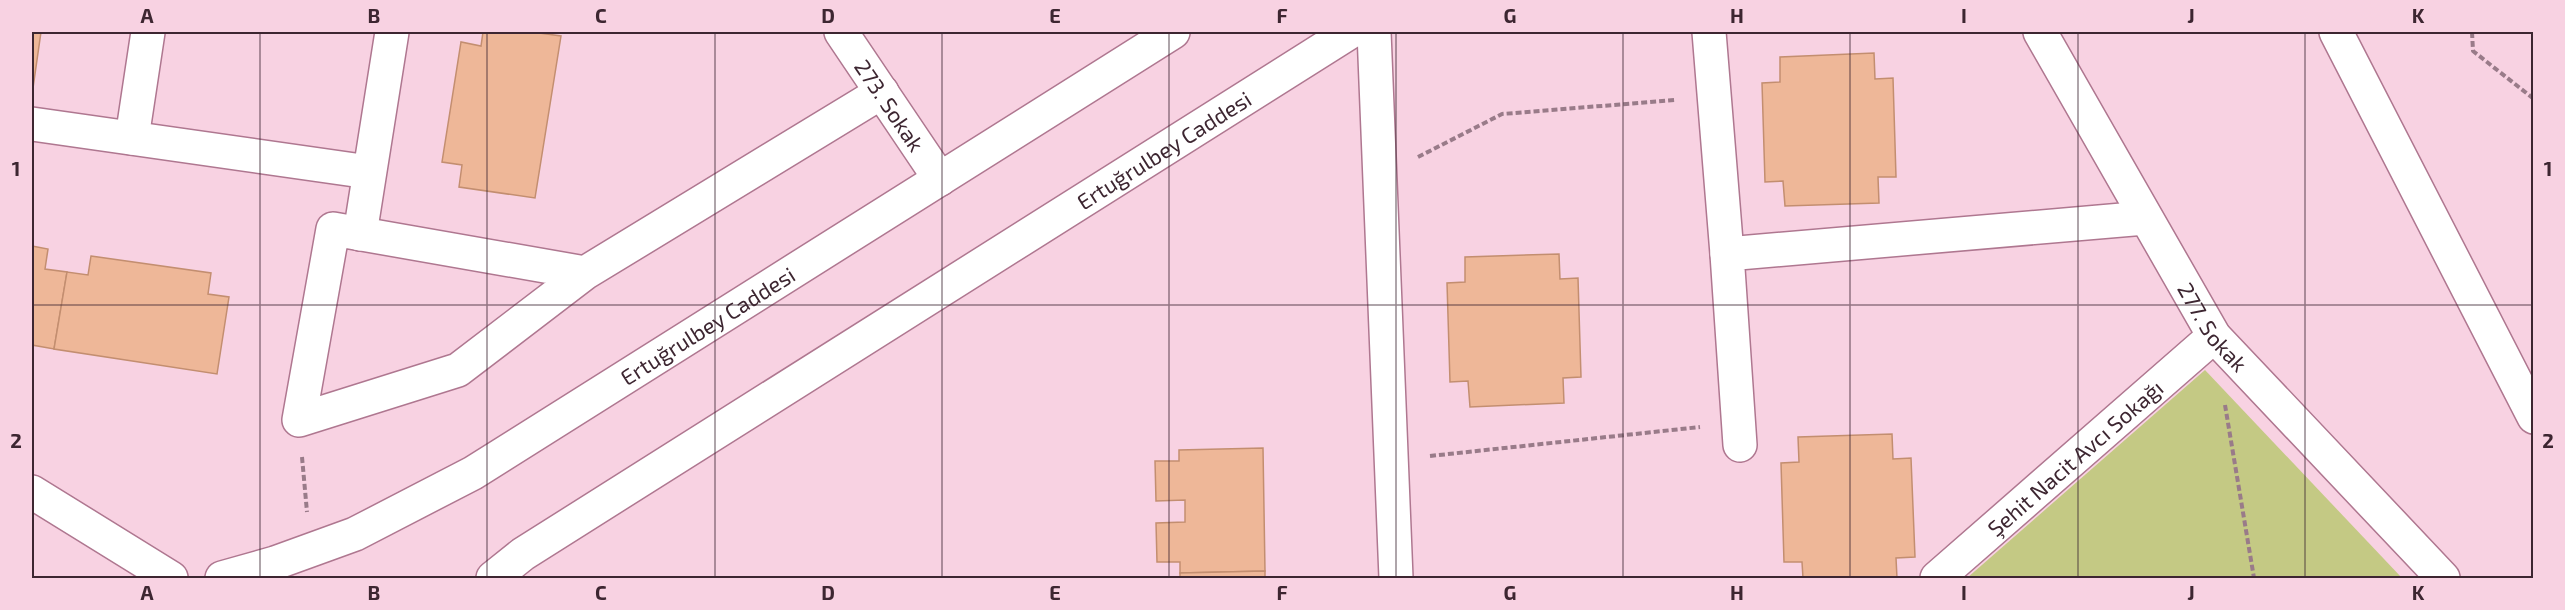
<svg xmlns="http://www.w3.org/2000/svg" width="2565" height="610" viewBox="0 0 2565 610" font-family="'Exo 2',sans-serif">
  <rect width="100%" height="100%" fill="#f8d2e2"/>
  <!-- green -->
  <polygon fill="#c4c984" points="2205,370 2402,578 1967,578"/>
  <!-- building -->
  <g fill="#eeb798" stroke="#c38e70" stroke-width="1.5">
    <polygon points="32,32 41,32 32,95"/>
    <polygon points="483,32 532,32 561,36 535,198 459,187 462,165 442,162 461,42 481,46"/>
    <polygon points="1874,53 1875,79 1893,78 1896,177 1878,177 1879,203 1785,206 1783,181 1765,182 1762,83 1780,82 1780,57"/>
    <polygon points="32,246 48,249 45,269 67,272 54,349 32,345"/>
    <polygon points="1559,254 1560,279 1578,278 1581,377 1563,378 1564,403 1470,407 1468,381 1450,382 1447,283 1465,282 1465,257"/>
    <polygon points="91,256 211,273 208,294 229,297 217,374 54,349 67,272 88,275"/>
    <polygon points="1892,434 1893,459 1911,458 1915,557 1896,558 1897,578 1803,578 1802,562 1784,562 1781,463 1799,462 1798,437"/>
    <polygon points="1263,448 1265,571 1180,573 1180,562 1157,562 1156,523 1185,522 1185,500 1156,501 1155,461 1179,461 1179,450"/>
    <polygon points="1265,571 1265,578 1180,578 1180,573"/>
  </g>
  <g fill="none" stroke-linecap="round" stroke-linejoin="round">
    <defs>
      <g id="street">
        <path id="s1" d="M841 32 940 179"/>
        <polyline points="1374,32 1396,578"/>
        <polyline points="1709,32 1727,254"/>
        <path id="s2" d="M2040 32 2214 336 2443 578"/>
        <polyline points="2336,32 2534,417"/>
        <polyline points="32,124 369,172"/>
        <polyline points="132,138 148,32"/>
        <polyline points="360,234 392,32"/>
        <polyline points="585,273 458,370 299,420 333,229 585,273 882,92"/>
        <polyline points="1740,445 1727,254 2145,218"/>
        <path id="s3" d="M1937 578 2214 336"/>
      </g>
      <g id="secondary">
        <polyline points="32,492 171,578"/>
        <path id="s4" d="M222 578 275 563 355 534 473 473 1173 32"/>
        <path id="s5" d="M493 578 523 554 1350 32"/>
      </g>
    </defs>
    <!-- street casing -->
    <use href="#street" stroke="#af7790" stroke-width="36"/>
    <!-- secondary casing -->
    <use href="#secondary" stroke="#af7790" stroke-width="36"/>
    <!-- path -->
    <g stroke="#997b89" stroke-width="4" stroke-dasharray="6 3" stroke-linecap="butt">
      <polyline points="2472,32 2473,51 2534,99"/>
      <polyline points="1418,157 1502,114 1675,100"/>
      <polyline points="2225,405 2254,578"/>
      <polyline points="1430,456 1700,427"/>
      <polyline points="302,457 307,512"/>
    </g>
    <!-- street -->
    <use href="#street" stroke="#fff" stroke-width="33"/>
    <!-- secondary -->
    <use href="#secondary" stroke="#fff" stroke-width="33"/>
  </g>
  <!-- grid -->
  <path fill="none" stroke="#3d2631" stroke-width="1.5" stroke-opacity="0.55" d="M260 32V578M487 32V578M715 32V578M942 32V578M1169 32V578M1396 32V578M1623 32V578M1850 32V578M2078 32V578M2305 32V578M32 305H2534"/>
  <g text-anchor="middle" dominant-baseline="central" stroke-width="6" stroke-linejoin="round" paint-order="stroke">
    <!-- street labels -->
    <g font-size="22" fill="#3d2631" stroke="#f8d2e2">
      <text stroke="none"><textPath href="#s1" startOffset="88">273. Sokak</textPath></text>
      <text stroke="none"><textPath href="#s5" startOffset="796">Ertuğrulbey Caddesi</textPath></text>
      <text stroke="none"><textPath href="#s4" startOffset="550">Ertuğrulbey Caddesi</textPath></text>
      <text stroke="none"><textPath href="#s2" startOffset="342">277. Sokak</textPath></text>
      <text stroke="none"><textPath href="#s3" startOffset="183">Şehit Nacit Avcı Sokağı</textPath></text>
    </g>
  </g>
  <!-- border -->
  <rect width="2565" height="610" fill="none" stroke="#f8d2e2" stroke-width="66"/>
  <rect x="33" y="33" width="2499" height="544" fill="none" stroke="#3d2631" stroke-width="2"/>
  <g font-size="20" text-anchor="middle" font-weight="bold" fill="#3d2631">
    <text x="147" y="23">A</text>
    <text x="374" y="23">B</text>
    <text x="601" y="23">C</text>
    <text x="828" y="23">D</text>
    <text x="1055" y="23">E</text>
    <text x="1282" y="23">F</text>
    <text x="1510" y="23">G</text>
    <text x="1737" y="23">H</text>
    <text x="1964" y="23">I</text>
    <text x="2191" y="23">J</text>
    <text x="2418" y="23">K</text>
    <text x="16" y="176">1</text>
    <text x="2548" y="176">1</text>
    <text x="16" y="448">2</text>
    <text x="2548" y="448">2</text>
    <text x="147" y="600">A</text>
    <text x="374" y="600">B</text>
    <text x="601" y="600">C</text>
    <text x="828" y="600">D</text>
    <text x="1055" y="600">E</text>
    <text x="1282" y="600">F</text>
    <text x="1510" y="600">G</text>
    <text x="1737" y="600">H</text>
    <text x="1964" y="600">I</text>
    <text x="2191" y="600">J</text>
    <text x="2418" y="600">K</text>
  </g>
</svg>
